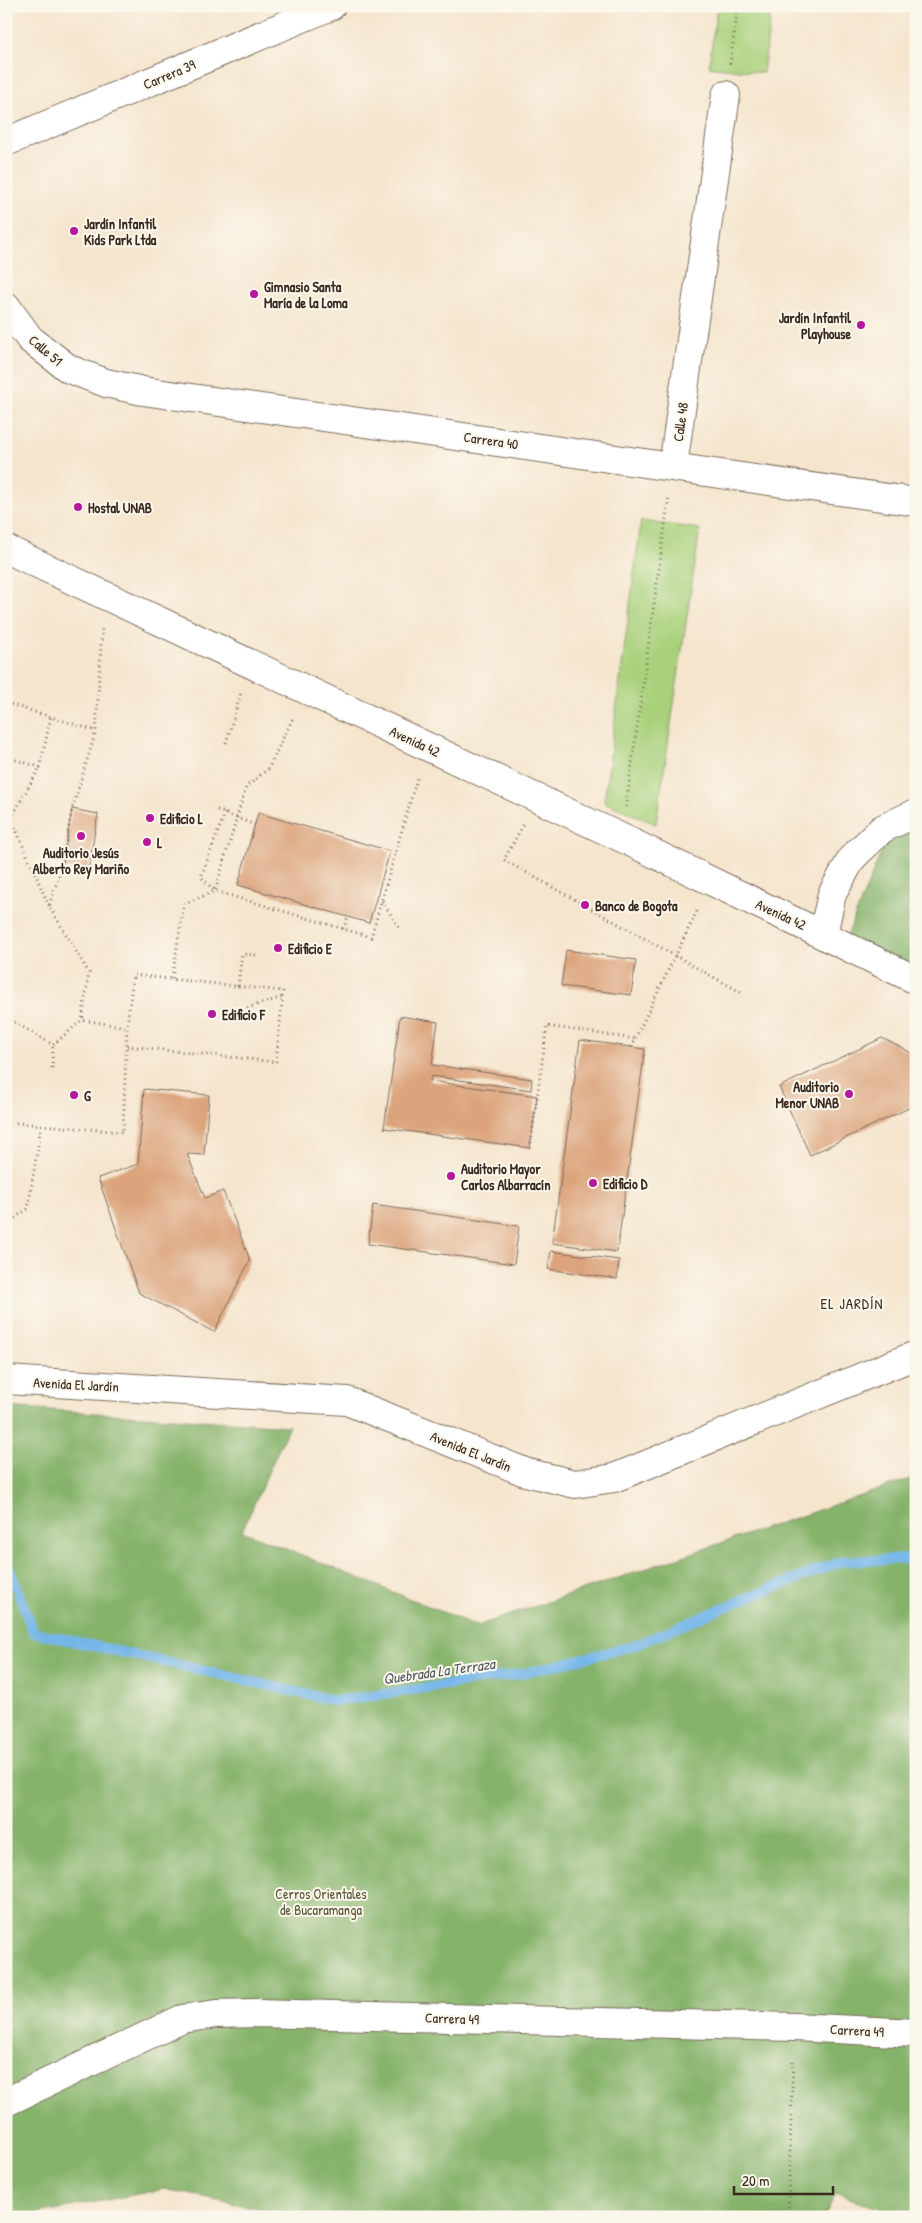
<svg xmlns="http://www.w3.org/2000/svg" width="922" height="2223" viewBox="0 0 922 2223" font-family="'Patrick Hand',sans-serif">
  <rect width="100%" height="100%" fill="#fbf7ec"/>
  <filter id="ink" filterUnits="userSpaceOnUse"><feTurbulence type="fractalNoise" baseFrequency=".02" numOctaves="2"/><feDisplacementMap in="SourceGraphic" scale="10" xChannelSelector="R" yChannelSelector="G"/><feConvolveMatrix kernelMatrix="1 2 1 2 8 2 1 2 1" color-interpolation-filters="sRGB"/></filter>
  <filter id="wash" filterUnits="userSpaceOnUse"><feTurbulence type="fractalNoise" baseFrequency=".0096" numOctaves="4" result="noise"/><feDisplacementMap in="SourceGraphic" scale="20" xChannelSelector="R" yChannelSelector="G"/><feGaussianBlur stdDeviation="1.12" result="paint"/><feColorMatrix in="noise" values="0 0 0 0 0 0 0 0 0 0 0 0 0 0 0 0 0 1.4 0 .05"/><feComposite in="paint" operator="in"/></filter>
  <g filter="url(#wash)">
    <rect width="100%" height="100%" fill="#f5e5cd"/>
    <!-- green -->
    <g fill="#a9d17b" stroke="#727e4c">
      <polygon points="717,6 772,6 763,73 709,66"/>
      <polygon points="641,521 700,529 656,824 604,802"/>
    </g>
    <!-- forest -->
    <g fill="#86b36b" stroke="#606e44">
      <polygon points="916,826 916,968 847,936 886,840"/>
      <polygon points="6,1407 289,1426 242,1531 477,1626 916,1477 916,2217 903,2217 836,2193 824,2217 301,2217 164,2189 17,2217 6,2217"/>
    </g>
    <g fill="none" stroke-linecap="round" stroke-linejoin="round">
      <!-- stream -->
      <polyline stroke="#75b6e9" stroke-width="10" points="6,1559 33,1632 336,1701 521,1674 633,1646 754,1595 843,1561 916,1559"/>
    </g>
    <g id="blocks">
      <!-- building -->
      <g fill="#dca47d">
        <polygon points="72,809 98,814 88,871 62,867"/>
        <polygon points="258,813 390,851 369,923 238,885"/>
        <polygon points="566,950 636,960 631,995 561,986"/>
        <polygon points="400,1016 438,1022 432,1065 532,1079 531,1090 431,1076 430,1081 537,1096 530,1148 384,1128"/>
        <polygon points="882,1038 916,1055 916,1101 913,1106 810,1155 779,1087"/>
        <polygon points="580,1040 645,1049 617,1252 552,1243"/>
        <polygon points="144,1089 209,1095 204,1155 187,1154 205,1198 223,1191 250,1260 214,1332 139,1293 98,1178 138,1164"/>
        <polygon points="373,1205 519,1226 514,1264 368,1244"/>
        <polygon points="551,1251 619,1260 617,1279 548,1269"/>
      </g>
    </g>
  </g>
  <g filter="url(#ink)">
    <use href="#blocks" fill-opacity="0" stroke="#7c6b5b" stroke-width="1"/>
    <g fill="none" stroke-linecap="round" stroke-linejoin="round">
      <defs>
        <g id="minor">
          <polyline points="6,142 331,6"/>
          <polyline points="6,306 30,339 69,369 106,383 143,391 916,502"/>
          <polyline points="673,466 726,95"/>
          <polyline points="6,549 622,838 916,980"/>
          <polyline points="823,934 832,894 852,858 882,829 916,813"/>
          <polyline points="6,1380 347,1401 525,1472 575,1484 614,1478 916,1355"/>
          <polyline points="6,2102 182,2019 216,2014 256,2013 794,2027 916,2033"/>
        </g>
      </defs>
      <!-- minor casing -->
      <use href="#minor" stroke="#7c6b5b" stroke-width="30"/>
      <!-- path -->
      <g stroke="#7c6b5b" stroke-width="3" stroke-dasharray="1 4" stroke-linecap="butt">
        <polyline points="730,64 738,6"/>
        <polyline points="6,703 96,731 102,628"/>
        <polyline points="226,743 241,693"/>
        <polyline points="6,757 40,767 51,717"/>
        <polyline points="626,807 669,496"/>
        <polyline points="217,810 255,825"/>
        <polyline points="225,813 201,877 215,891 371,937 418,775"/>
        <polyline points="6,816 11,818 40,767"/>
        <polyline points="523,825 504,860 742,993"/>
        <polyline points="382,901 399,928"/>
        <polyline points="343,929 348,917"/>
        <polyline points="6,958 11,818 49,906"/>
        <polyline points="172,978 184,904 215,891 246,787 268,769 293,718"/>
        <polyline points="238,986 242,954 256,955"/>
        <polyline points="247,1008 283,997"/>
        <polyline points="6,1017 53,1045 82,1020"/>
        <polyline points="127,1046 276,1062 283,991 133,975 127,1027"/>
        <polyline points="631,1047 698,909"/>
        <polyline points="52,1068 53,1045"/>
        <polyline points="6,1122 123,1132 127,1027 82,1020 89,973 49,906 62,867 72,809 96,731"/>
        <polyline points="530,1148 547,1026 635,1039"/>
        <polyline points="6,1223 28,1209 41,1126"/>
        <polyline points="788,2217 793,2058"/>
      </g>
      <!-- minor -->
      <use href="#minor" stroke="#fff" stroke-width="28"/>
    </g>
  </g>
  <!-- markers -->
  <g fill="#b5179e" stroke="#fbf7ec" stroke-width="2">
    <circle cx="74" cy="231" r="5"/>
    <circle cx="254" cy="294" r="5"/>
    <circle cx="861" cy="325" r="5"/>
    <circle cx="78" cy="507" r="5"/>
    <circle cx="150" cy="818" r="5"/>
    <circle cx="81" cy="836" r="5"/>
    <circle cx="147" cy="842" r="5"/>
    <circle cx="585" cy="905" r="5"/>
    <circle cx="278" cy="948" r="5"/>
    <circle cx="212" cy="1014" r="5"/>
    <circle cx="849" cy="1094" r="5"/>
    <circle cx="74" cy="1095" r="5"/>
    <circle cx="451" cy="1176" r="5"/>
    <circle cx="593" cy="1183" r="5"/>
  </g>
  <g text-anchor="middle" dominant-baseline="central" stroke-width="4" stroke-linejoin="round" paint-order="stroke">
    <!-- street labels -->
    <g font-size="14" fill="#3b2a1e" stroke="#fbf7ec">
      <text transform="translate(169 74) rotate(-23)">Carrera 39</text>
      <text transform="translate(46 350) rotate(40)">Calle 51</text>
      <text transform="translate(680 422) rotate(-82)">Calle 48</text>
      <text transform="translate(491 440) rotate(8)">Carrera 40</text>
      <text transform="translate(415 741) rotate(25)">Avenida 42</text>
      <text transform="translate(781 914) rotate(25)">Avenida 42</text>
      <text transform="translate(76 1384) rotate(3)">Avenida El Jardín</text>
      <text transform="translate(471 1451) rotate(22)">Avenida El Jardín</text>
      <text transform="translate(452 2018) rotate(2)">Carrera 49</text>
      <text transform="translate(857 2030) rotate(3)">Carrera 49</text>
    </g>
    <!-- poi labels -->
    <g font-size="14" font-weight="bold" fill="#3b2a1e" stroke="#fbf7ec" text-anchor="start">
      <text x="84" y="223">Jardín Infantil<tspan x="84" dy="16">Kids Park Ltda</tspan></text>
      <text x="264" y="286">Gimnasio Santa<tspan x="264" dy="16">María de la Loma</tspan></text>
      <text x="851" y="317" text-anchor="end">Jardín Infantil<tspan x="851" dy="16">Playhouse</tspan></text>
      <text x="88" y="507">Hostal UNAB</text>
      <text x="160" y="818">Edificio L</text>
      <text x="157" y="842">L</text>
      <text x="81" y="852" text-anchor="middle">Auditorio Jesús<tspan x="81" dy="16">Alberto Rey Mariño</tspan></text>
      <text x="595" y="905">Banco de Bogota</text>
      <text x="288" y="948">Edificio E</text>
      <text x="222" y="1014">Edificio F</text>
      <text x="839" y="1086" text-anchor="end">Auditorio<tspan x="839" dy="16">Menor UNAB</tspan></text>
      <text x="84" y="1095">G</text>
      <text x="461" y="1168">Auditorio Mayor<tspan x="461" dy="16">Carlos Albarracín</tspan></text>
      <text x="603" y="1183">Edificio D</text>
    </g>
    <!-- park labels -->
    <g font-size="14" fill="#565435" stroke="#fbf7ec">
      <text x="321" y="1893">Cerros Orientales<tspan x="321" dy="16">de Bucaramanga</tspan></text>
    </g>
    <!-- neighbourhood labels -->
    <g font-size="15" letter-spacing="1" fill="#3b2a1e" stroke="#fbf7ec">
      <text x="852" y="1303">EL JARDÍN</text>
    </g>
    <!-- water labels -->
    <g font-size="15" font-style="italic" fill="#4f5b65" stroke="#fbf7ec">
      <text transform="translate(439 1671) rotate(-8)">Quebrada La Terraza</text>
    </g>
  </g>
  <!-- margin -->
  <rect width="922" height="2223" fill="none" stroke="#fbf7ec" stroke-width="25"/>
  <!-- scale -->
  <path d="M734 2186v8h99v-8" fill="none" stroke="#3b2a1e" stroke-width="2.5"/>
  <text x="742" y="2186" font-size="15" fill="#3b2a1e" stroke="#fbf7ec" stroke-width="4" paint-order="stroke">20 m</text>
</svg>
